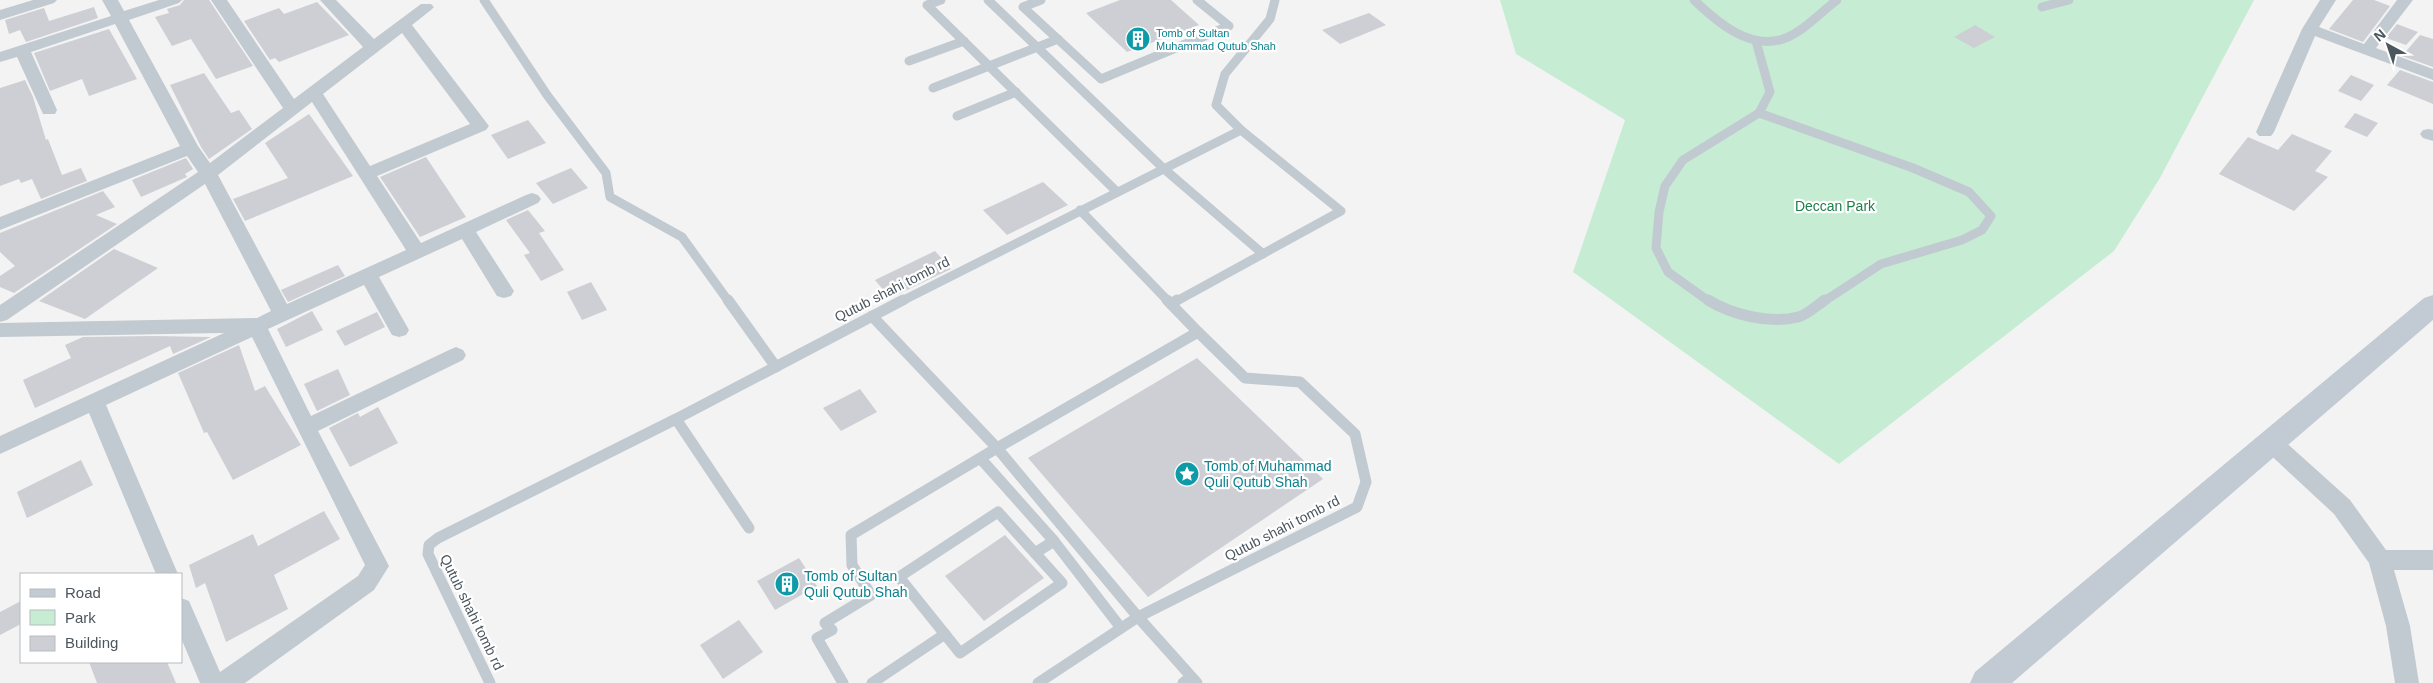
<svg xmlns="http://www.w3.org/2000/svg" width="2433" height="683" viewBox="0 0 2433 683" font-family="Arial,sans-serif">
  <rect width="100%" height="100%" fill="#f4f3f3"/>
  <!-- green -->
  <polygon fill="#c6edd3" points="1500,0 2254,0 2160,178 2114,251 1839,464 1573,272 1625,120 1516,54"/>
  <!-- building -->
  <g fill="#cdcfd4">
    <polygon points="184,0 209,0 253,66 216,79 191,39 172,46 155,17 169,13 167,9 180,5"/>
    <polygon points="1120,0 1171,0 1199,25 1127,52 1086,13"/>
    <polygon points="2353,0 2374,0 2390,6 2363,42 2329,29"/>
    <polygon points="317,2 349,35 279,62 275,58 270,60 244,21 279,8 284,14"/>
    <polygon points="94,7 98,18 26,42 20,30 9,34 5,20 44,8 49,21"/>
    <polygon points="1369,13 1386,25 1340,44 1322,30"/>
    <polygon points="2397,24 2418,32 2406,45 2386,38"/>
    <polygon points="1975,25 1995,37 1974,48 1954,37"/>
    <polygon points="109,29 137,79 89,96 82,79 50,91 34,53"/>
    <polygon points="2420,35 2433,39 2433,67 2402,56"/>
    <polygon points="2400,70 2433,82 2433,104 2387,85"/>
    <polygon points="204,73 231,113 239,110 252,129 209,159 201,147 170,85"/>
    <polygon points="2351,75 2374,85 2361,101 2338,91"/>
    <polygon points="25,80 33,97 46,140 48,139 62,175 81,168 87,181 41,199 32,179 21,183 19,179 0,186 0,88"/>
    <polygon points="2355,113 2378,123 2367,137 2344,127"/>
    <polygon points="309,114 353,176 245,221 233,199 288,178 265,143"/>
    <polygon points="528,120 546,143 508,159 491,135"/>
    <polygon points="2292,134 2332,151 2315,171 2328,177 2294,211 2219,174 2248,137 2278,150"/>
    <polygon points="426,157 466,217 420,237 380,177"/>
    <polygon points="186,158 193,169 185,174 187,177 141,197 132,180"/>
    <polygon points="571,168 588,188 553,204 536,183"/>
    <polygon points="1043,182 1068,205 1007,235 983,210"/>
    <polygon points="103,191 115,207 96,215 117,224 14,293 0,287 0,276 15,266 0,252 0,233"/>
    <polygon points="528,210 545,231 539,233 564,270 541,281 524,255 530,253 506,220"/>
    <polygon points="114,249 158,268 85,319 39,301"/>
    <polygon points="935,251 951,269 890,298 875,280"/>
    <polygon points="338,265 345,276 288,302 281,290"/>
    <polygon points="591,282 607,310 582,320 567,292"/>
    <polygon points="312,311 323,330 286,347 277,329"/>
    <polygon points="377,312 385,327 345,346 336,331"/>
    <polygon points="153,336 211,337 173,354 170,346 35,408 23,380 71,358 65,345 83,337"/>
    <polygon points="239,345 255,391 265,386 301,445 233,480 207,432 204,433 178,373"/>
    <polygon points="1197,358 1323,479 1148,597 1028,458"/>
    <polygon points="338,369 350,395 317,411 304,384"/>
    <polygon points="860,389 877,412 841,431 823,408"/>
    <polygon points="378,407 398,443 350,467 329,428 358,413 360,417"/>
    <polygon points="81,460 93,485 27,518 17,492"/>
    <polygon points="324,511 340,539 274,575 288,609 226,642 205,583 196,588 189,565 253,534 258,546"/>
    <polygon points="1005,535 1044,578 984,621 945,576"/>
    <polygon points="799,558 817,586 775,610 757,581"/>
    <polygon points="21,601 21,624 0,635 0,612"/>
    <polygon points="739,620 763,652 723,679 700,645"/>
    <polygon points="89,662 167,662 176,683 97,683"/>
  </g>
  <g fill="none" stroke-linecap="round" stroke-linejoin="round">
    <!-- lane-far1 -->
    <g stroke="#c1cad0" stroke-width="9">
      <polyline points="484,0 547,95 606,173 610,197 682,237 729,302"/>
      <polyline points="941,0 927,5 1117,192"/>
      <polyline points="988,0 1163,168 1263,254"/>
      <polyline points="1041,0 1023,7 1101,79 1229,26 1197,0"/>
      <path d="M1694 0C1717 22 1749 50 1783 39 1803 32 1820 13 1837 0"/>
      <polyline points="2042,7 2069,0"/>
      <polyline points="1756,41 1770,92 1759,113"/>
      <polyline points="909,61 964,41"/>
      <polyline points="933,88 1058,39"/>
      <polyline points="1759,113 1913,168 1969,192 1991,216 1982,230 1962,240 1881,264 1823,302"/>
      <polyline points="957,116 1016,92"/>
      <polyline points="1080,210 1169,302"/>
      <polyline points="900,302 1241,130 1216,105 1225,74 1270,19 1275,0"/>
      <polyline points="1175,302 1341,211 1241,130"/>
      <polyline points="1710,302 1668,272 1656,248 1659,212 1665,186 1683,160 1759,113"/>
    </g>
    <!-- lane -->
    <g stroke="#c1cad0" stroke-width="11">
      <polyline points="728,300 776,367"/>
      <polyline points="1167,300 1198,332 997,448 1138,617 1197,683"/>
      <path d="M1708 300C1732 315 1770 324 1798 317 1807 315 1817 305 1825 300"/>
      <polyline points="1171,304 1177,300"/>
      <polyline points="981,459 1054,541 1121,628"/>
      <polygon points="998,512 1062,583 960,653 899,577"/>
      <polyline points="749,528 676,419 903,300"/>
      <polyline points="1035,553 1054,541"/>
      <polyline points="490,683 428,554 429,545 438,538 676,419"/>
      <polyline points="843,683 817,638 832,630 825,623 871,595 852,565 851,535 997,448 872,316"/>
      <polyline points="872,683 945,634"/>
      <polyline points="1038,683 1138,617 1357,507 1366,482 1355,434 1300,382 1245,378 1198,332"/>
      <polyline points="1183,683 1191,677"/>
    </g>
    <!-- street -->
    <g fill="#c1cad0" fill-rule="evenodd">
      <polygon points="33,0 57,0 54,3 0,20 0,10"/>
      <path d="M102 0H118L124 11 159 0H182L179 3 129 20 198 146 210 163 283 108 211 0H227L294 99 363 47 320 0H336L374 39 421 4H431L434 7 431 10 412 25 489 126 486 130 377 176 421 243 526 195 532 193 538 195 541 199 538 203 476 232 514 291 511 296 504 298 497 296 462 239 379 277 409 330 406 335 399 337 392 335 364 285 268 329 311 416 449 350 456 347 463 350 466 355 463 360 318 431 389 566 374 590 245 683H200L181 638V598L189 601 220 672 358 576 365 565 252 337 106 405 178 574H156L89 413 0 454V436L224 333 0 337V323L257 318 271 311 205 184 7 320 0 322V305L198 172 187 156 0 230V217L180 146 115 24 31 52 57 110 55 114H43L17 57 0 62V52L111 16ZM402 33 470 124 370 166 323 94ZM312 102 406 250 287 304 218 175Z"/>
      <polygon points="2320,0 2336,0 2319,27 2364,44 2397,0 2413,0 2376,48 2433,69 2433,80 2315,36 2274,132 2271,136 2259,136 2256,132 2302,29"/>
      <polygon points="2429,129 2433,130 2433,141 2423,138 2420,134 2423,130"/>
      <polygon points="2272,435 2280,437 2350,500 2386,550 2433,550 2433,570 2394,570 2410,626 2419,683 2395,683 2386,626 2369,563 2334,514 2264,449 2261,443 2264,437"/>
    </g>
    <!-- secondary -->
    <polygon fill="#c2cbd4" fill-rule="evenodd" points="2433,295 2433,320 2012,683 1970,683 1975,672 2424,298"/>
  </g>
  <!-- icons -->
  <defs>
    <symbol id="building-disc" viewBox="-11 -11 22 22"><circle r="9.5" fill="#0f9aa8" stroke="#fff"/><path d="M-4-6H4V6H1V3H-1V6H-4ZM-2.5-4.3h1.7v1.8h-1.7ZM.8-4.3h1.7v1.8H.8ZM-2.5-1h1.7V.8h-1.7ZM.8-1h1.7V.8H.8Z" fill="#fff"/></symbol>
    <symbol id="sight-disc" viewBox="-11 -11 22 22"><circle r="9.5" fill="#0f9aa8" stroke="#fff"/><path d="M0-6L1.8-2.2L6-1.7L2.9 1.2L3.7 5.4L0 3.3L-3.7 5.4L-2.9 1.2L-6-1.7L-1.8-2.2Z" fill="#fff"/></symbol>
  </defs>
  <g fill-rule="evenodd">
    <use href="#building-disc" x="1124" y="25" width="28" height="28"/>
    <use href="#sight-disc" x="1173" y="460" width="28" height="28"/>
    <use href="#building-disc" x="773" y="570" width="28" height="28"/>
  </g>
  <g text-anchor="middle" dominant-baseline="central" stroke-width="4.5" stroke-linejoin="round" paint-order="stroke">
    <!-- far-culture labels -->
    <g font-size="11" fill="#0d838f" stroke="#fff" text-anchor="start">
      <text x="1156" y="33">Tomb of Sultan<tspan x="1156" dy="13">Muhammad Qutub Shah</tspan></text>
    </g>
    <!-- park labels -->
    <g font-size="14" fill="#1f7d49" stroke="#fff">
      <text x="1835" y="206">Deccan Park</text>
    </g>
    <!-- street labels -->
    <g font-size="14" fill="#4b565f" stroke="#fff">
      <text transform="translate(892 289) rotate(-27)">Qutub shahi tomb rd</text>
      <text transform="translate(1282 528) rotate(-27)">Qutub shahi tomb rd</text>
      <text transform="translate(472 612) rotate(64)">Qutub shahi tomb rd</text>
    </g>
    <!-- culture labels -->
    <g font-size="14" fill="#0d838f" stroke="#fff" text-anchor="start">
      <text x="1204" y="466">Tomb of Muhammad<tspan x="1204" dy="16">Quli Qutub Shah</tspan></text>
      <text x="804" y="576">Tomb of Sultan<tspan x="804" dy="16">Quli Qutub Shah</tspan></text>
    </g>
  </g>
  <!-- legend -->
  <rect x="20" y="573" width="162" height="90" fill="#ffffff" stroke="#b7bbbf"/>
  <rect x="30" y="589" width="25" height="8" fill="#c2cbd4" stroke="#b7bbbf"/>
  <text x="65" y="598" font-size="15" fill="#4b565f">Road</text>
  <rect x="30" y="610" width="25" height="15" fill="#c6edd3" stroke="#b7bbbf"/>
  <text x="65" y="623" font-size="15" fill="#4b565f">Park</text>
  <rect x="30" y="636" width="25" height="15" fill="#cdcfd4" stroke="#b7bbbf"/>
  <text x="65" y="648" font-size="15" fill="#4b565f">Building</text>
  <!-- north arrow -->
  <g transform="translate(2388 45) rotate(320)" stroke="#ffffff" stroke-width="4" paint-order="stroke">
  <path d="M0-4L9 19L0 12L-9 19Z" fill="#4b565f"/>
  <text y="-8" font-size="14" font-weight="bold" text-anchor="middle" fill="#4b565f">N</text>
  </g>
</svg>
